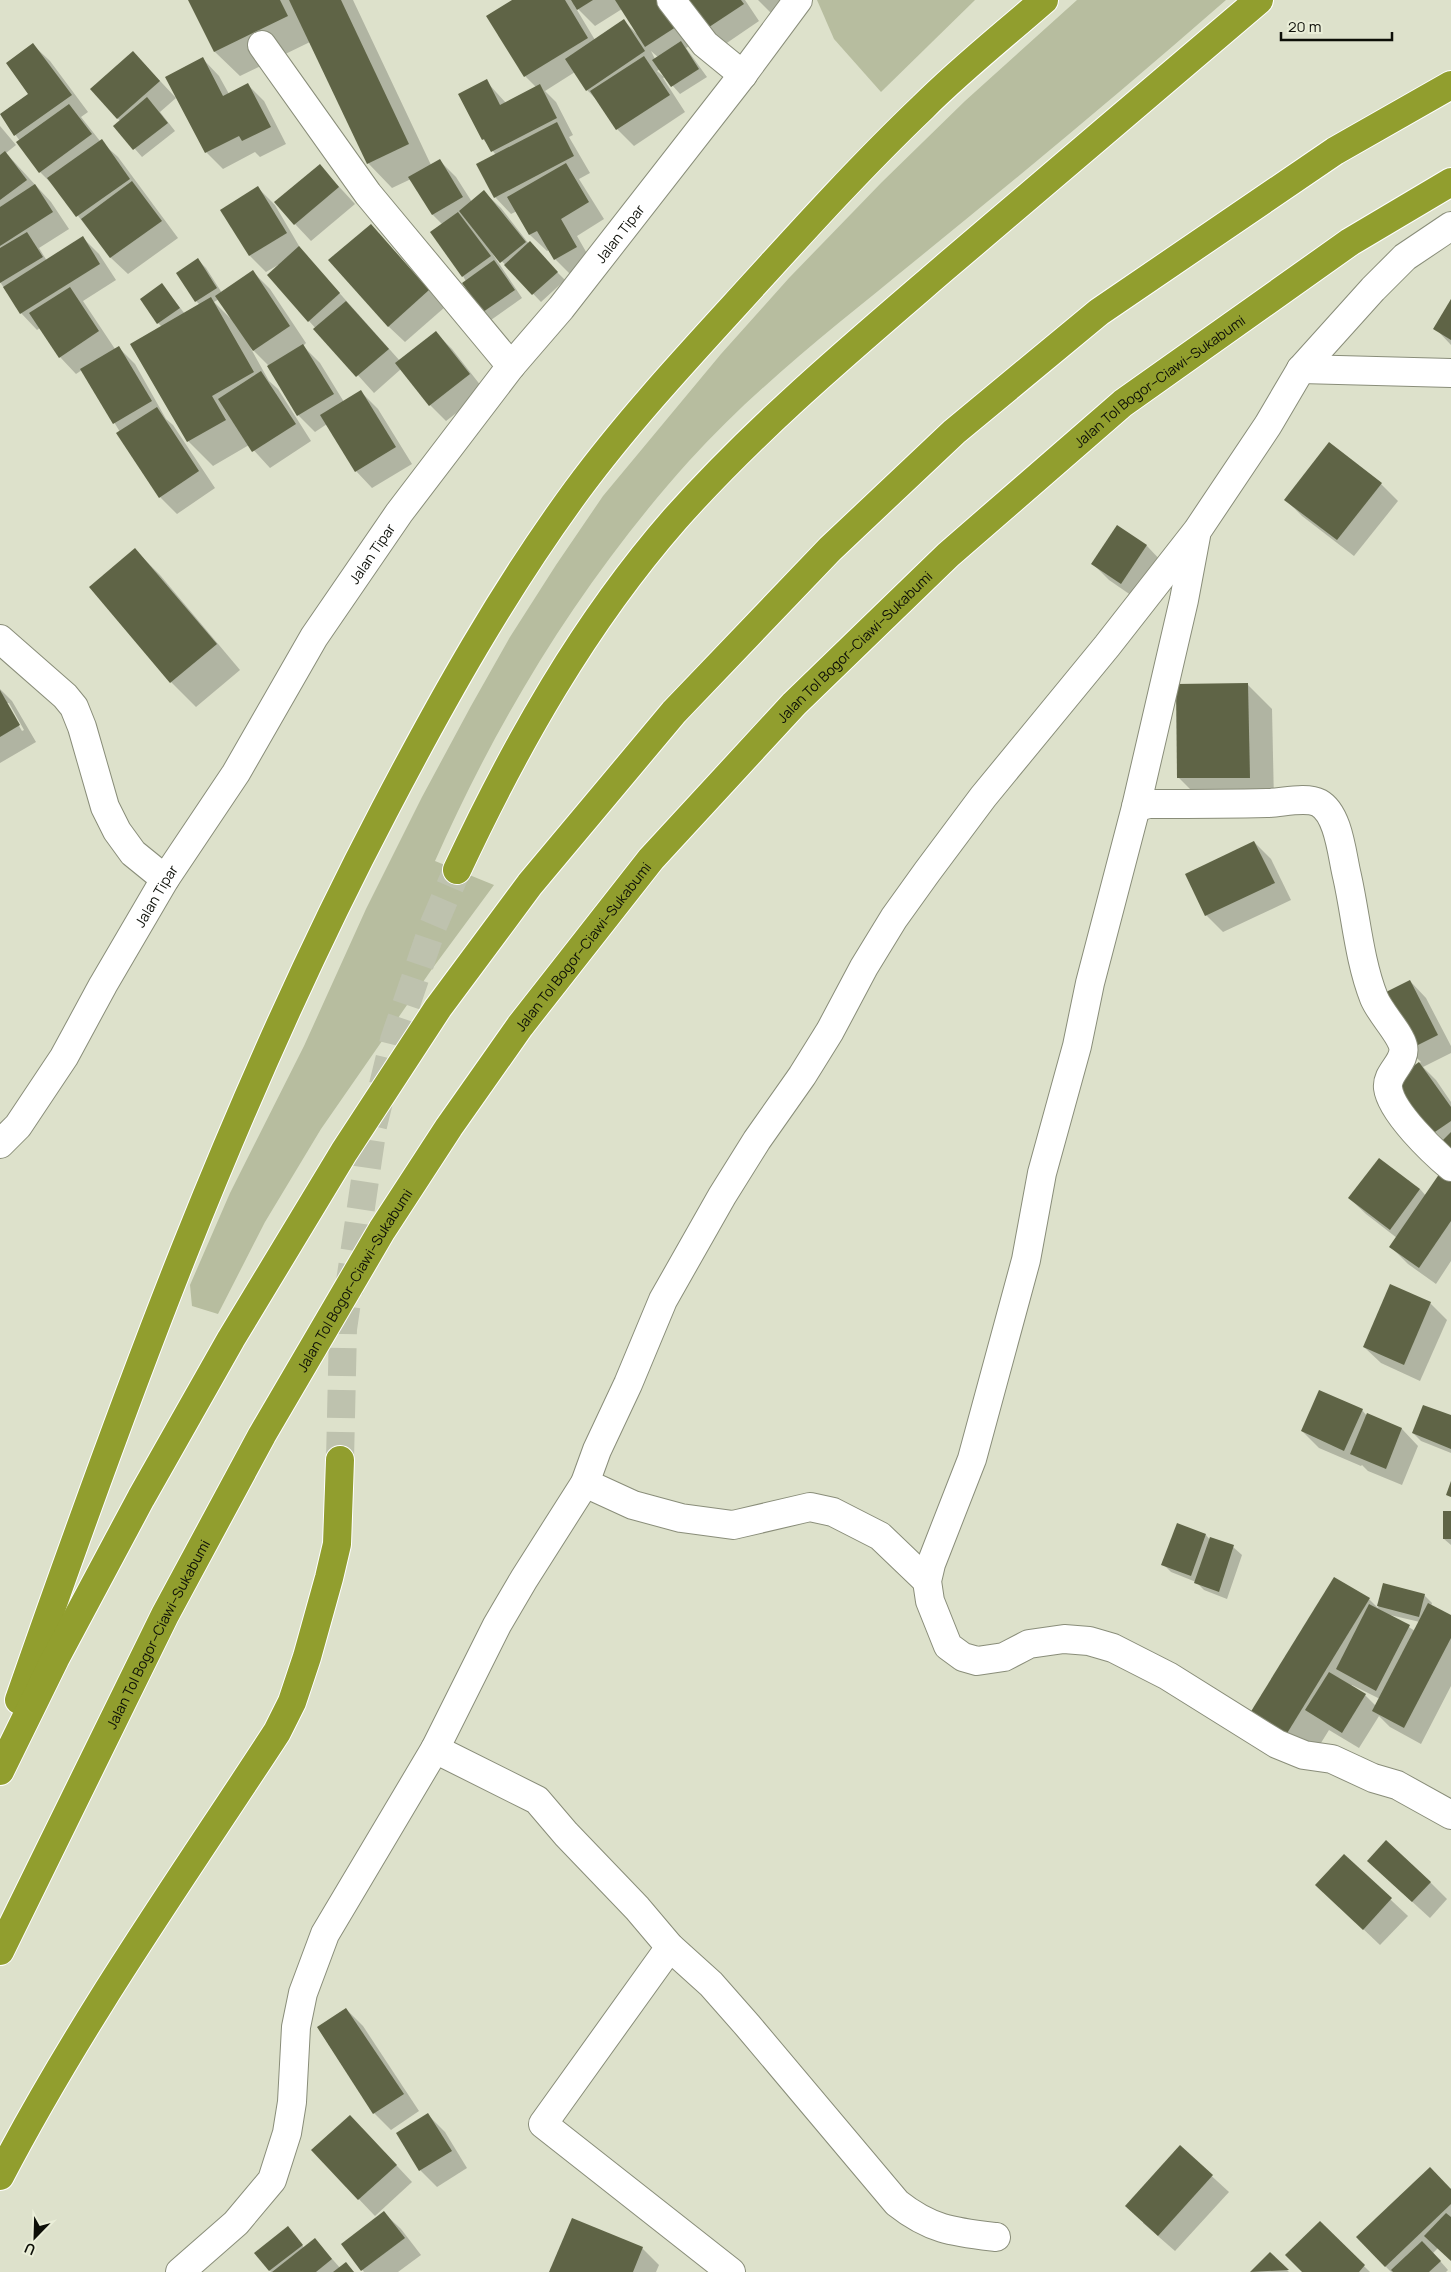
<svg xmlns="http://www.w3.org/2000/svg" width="1451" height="2272" viewBox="0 0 1451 2272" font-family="Manrope,sans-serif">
  <rect width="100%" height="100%" fill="#dde1cb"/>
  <!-- green -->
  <g fill="#b7bd9f">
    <polygon points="817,0 975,0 881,92 834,39"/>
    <path d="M1077 0H1226C1124 89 1021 175 916 260 838 324 757 386 689 461 583 579 499 716 435 861L494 885 432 969 321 1129 265 1222 218 1314 192 1306 190 1285 230 1193 304 1046 366 909 422 797 471 706 510 637 556 565 603 496 721 354 789 278 882 182 965 101Z"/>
  </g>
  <!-- shadow -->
  <g fill="#0003" fill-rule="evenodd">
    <polygon points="189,0 353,0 431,165 439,160 456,177 472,202 484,192 501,208 529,244 565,280 541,302 493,252 492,253 522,298 491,320 483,312 463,276 443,225 433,215 411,179 392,188 368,163 310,42 240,76 215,52"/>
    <path d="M514 0H668L695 42 686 48 707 77 680 94 665 77 663 78 685 112 634 146 617 129 598 101 587 90 575 72 545 91 556 102 573 135 569 137 590 173 579 179 604 219 577 236 593 264 572 276 555 259 549 250 547 251 530 235 517 211 511 214 495 197 496 155 483 139 486 81 506 103 537 88 525 76 488 17ZM574 5 595 26 622 9 637 34 624 21 595 40ZM651 51 658 57 655 59ZM660 69 665 76 664 77 657 71Z"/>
    <polygon points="679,0 745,0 759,21 718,49"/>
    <polygon points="758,0 799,0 776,18"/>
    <polygon points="33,45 50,61 88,112 81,117 100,141 118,157 178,238 128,274 111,258 57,189 40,172 20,141 1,115 30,94"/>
    <polygon points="133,52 176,98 160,112 175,131 142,157 115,126 120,121 92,89"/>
    <polygon points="203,59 219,76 229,94 248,85 264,101 286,144 260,157 255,152 223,169 206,152"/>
    <polygon points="0,126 16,145 6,153 51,202 69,229 39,248 47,261 83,238 99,254 116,280 83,301 115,349 118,347 135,364 166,419 173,425 215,488 177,514 160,497 82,370 76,374 60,357 40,328 37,330 21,313 0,282"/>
    <polygon points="320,166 355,204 311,241 295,224"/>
    <polygon points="258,188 275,205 302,251 400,361 436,333 452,349 485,391 446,421 430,405 401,369 374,393 309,321 278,265 266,272 250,256 222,211"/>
    <polygon points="371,225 445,307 405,342 388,326"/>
    <path d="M198 260 206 268 222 293 253 272 270 289 306 343 303 346 320 363 344 402 361 392 378 409 412 464 372 488 356 471 327 424 315 432 298 415 269 366 250 347 269 381 278 389 311 441 270 468 249 445 213 466 188 441 162 327 158 323 162 285 185 314 200 305 196 301ZM219 299 232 318H230L214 302Z"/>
    <polygon points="1451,302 1451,345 1435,328"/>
    <polygon points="1329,444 1381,484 1398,501 1354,556 1302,516 1286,500"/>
    <polygon points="1118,527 1147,546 1163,563 1138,600 1109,580 1093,564"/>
    <polygon points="135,550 160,575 240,670 196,707 171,682 91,587"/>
    <polygon points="1248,685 1272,709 1274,802 1203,802 1179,778"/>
    <path d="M0 689 12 701 36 742 0 763ZM6 703H9L24 730 22 731Z"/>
    <polygon points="1254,842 1271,859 1291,900 1223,932 1206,915"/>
    <polygon points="1410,981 1426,998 1451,1046 1451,1053 1423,1067 1436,1080 1451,1102 1451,1149 1447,1152 1393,1082 1421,1062 1409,1050"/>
    <polygon points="1451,1178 1451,1261 1436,1284 1408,1264 1391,1247 1397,1238 1366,1214 1349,1198 1420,1189 1426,1196"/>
    <polygon points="1430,1303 1447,1320 1420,1381 1381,1363 1364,1347"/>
    <polygon points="1362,1410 1367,1416 1402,1429 1418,1446 1402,1485 1368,1471 1362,1465 1361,1466 1319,1448 1302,1431"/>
    <polygon points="1451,1416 1451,1453 1421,1441 1413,1433"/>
    <polygon points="1451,1512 1451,1545 1444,1539"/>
    <polygon points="1206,1535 1210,1540 1233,1547 1242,1555 1227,1599 1204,1590 1196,1582 1171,1572 1163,1564"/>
    <path d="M1384 1584 1424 1595 1432 1603 1431 1606 1451 1616V1686L1421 1744 1390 1727 1379 1716 1359 1748 1329 1730 1311 1759 1277 1738 1369 1599 1378 1608ZM1390 1615 1420 1622 1415 1631ZM1352 1685 1380 1699 1376 1706 1365 1695 1351 1686Z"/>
    <polygon points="1344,1856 1408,1916 1380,1945 1317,1885"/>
    <polygon points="1385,1877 1430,1882 1447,1899 1430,1918"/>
    <polygon points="346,2009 363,2026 419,2111 391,2130 374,2113 318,2028"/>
    <polygon points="428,2115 445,2132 467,2168 437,2187 420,2170"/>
    <polygon points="366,2133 412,2182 375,2216 313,2151"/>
    <polygon points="1180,2147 1229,2192 1175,2251 1143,2223"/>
    <polygon points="1451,2190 1451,2260 1438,2248 1433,2253 1448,2270 1446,2272 1391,2272 1357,2237"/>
    <polygon points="384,2213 401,2229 421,2255 398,2272 364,2272 342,2245"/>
    <polygon points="573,2220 642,2248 659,2265 656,2272 551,2272"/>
    <polygon points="1320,2223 1370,2272 1304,2272"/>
    <polygon points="288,2228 306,2250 315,2239 340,2268 346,2264 354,2272 271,2272 256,2253"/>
    <polygon points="1270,2254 1289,2272 1252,2272"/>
  </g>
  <!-- building -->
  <g fill="#5f6446">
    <polygon points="188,0 280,0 288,16 214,52"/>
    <polygon points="289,0 341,0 409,144 367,164"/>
    <polygon points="512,0 565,0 588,38 524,77 486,16"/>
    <polygon points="571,0 593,0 577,10"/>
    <polygon points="615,0 663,0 679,25 645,47"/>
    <polygon points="678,0 741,0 744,4 700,33"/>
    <polygon points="624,19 645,51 586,91 565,59"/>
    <polygon points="681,41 699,69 671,87 652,60"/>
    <polygon points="33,43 72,95 14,136 0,114 28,94 6,63"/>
    <polygon points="133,51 160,81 117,119 90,89"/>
    <polygon points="644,56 670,95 616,130 590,91"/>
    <polygon points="203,57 223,96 248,83 271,127 242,141 239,136 205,153 165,77"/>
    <polygon points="487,79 500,105 540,84 557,118 491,152 484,139 482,140 458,94"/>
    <polygon points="147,97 168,123 133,150 113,126"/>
    <polygon points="69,104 92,134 39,173 16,142"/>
    <polygon points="557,122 574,156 494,198 476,164"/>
    <polygon points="102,139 130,179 76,217 47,178"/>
    <polygon points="5,151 27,180 0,200 0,155"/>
    <polygon points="440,159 463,197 432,215 408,177"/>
    <polygon points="566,163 589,202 561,219 577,247 554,260 537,231 529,235 507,197"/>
    <polygon points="320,164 339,187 294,225 274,202"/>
    <polygon points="132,181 162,221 110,258 81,219"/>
    <polygon points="35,184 53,212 0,246 0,207"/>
    <polygon points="258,186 287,233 249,256 220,210"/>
    <polygon points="484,190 526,242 500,263 459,211"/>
    <polygon points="458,212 491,256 462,277 430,232"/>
    <polygon points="371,224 429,290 388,327 328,260"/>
    <polygon points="27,232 43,257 0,283 0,248"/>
    <polygon points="83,236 100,264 20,314 3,287"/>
    <polygon points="530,241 558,272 532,295 504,265"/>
    <polygon points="299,246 340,293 308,322 267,275"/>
    <polygon points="198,258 217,288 195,302 176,273"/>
    <polygon points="494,260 515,290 483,312 462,283"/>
    <polygon points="253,270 290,326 253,351 215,296"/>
    <polygon points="162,283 180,308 157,324 140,299"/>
    <polygon points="70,287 99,331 59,358 29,313"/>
    <polygon points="211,297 254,372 212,396 226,420 187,442 130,344"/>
    <polygon points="1451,299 1451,340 1433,329"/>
    <polygon points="346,301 389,349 356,377 313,329"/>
    <polygon points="436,331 470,374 429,406 395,363"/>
    <polygon points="303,344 334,394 297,416 267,366"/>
    <polygon points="119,346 152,401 113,424 80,369"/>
    <polygon points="261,371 296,424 252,452 218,399"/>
    <polygon points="361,390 396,447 355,472 320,415"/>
    <polygon points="157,407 199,471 159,498 116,433"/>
    <polygon points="1329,442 1382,483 1337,540 1284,500"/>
    <polygon points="1117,525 1147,545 1121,584 1091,564"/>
    <polygon points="135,548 217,644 170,683 89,587"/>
    <polygon points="1248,683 1250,778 1177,778 1176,684"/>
    <polygon points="0,690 20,725 0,737"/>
    <polygon points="1254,841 1275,883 1205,916 1185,874"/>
    <polygon points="1410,980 1438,1035 1408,1050 1380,995"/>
    <polygon points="1419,1062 1451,1107 1451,1121 1429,1136 1391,1082"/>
    <polygon points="1451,1132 1451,1148 1443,1140"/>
    <polygon points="1379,1158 1420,1189 1390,1230 1348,1198"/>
    <polygon points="1442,1170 1451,1177 1451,1221 1419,1268 1389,1247"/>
    <polygon points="1390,1284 1431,1302 1404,1365 1363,1347"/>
    <polygon points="1319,1390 1363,1409 1344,1451 1301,1431"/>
    <polygon points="1423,1405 1451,1415 1451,1449 1412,1433"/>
    <polygon points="1367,1413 1402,1428 1386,1469 1350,1454"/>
    <polygon points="1451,1481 1451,1497 1446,1495"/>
    <rect x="1443" y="1511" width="8" height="28"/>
    <polygon points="1177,1523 1206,1534 1191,1576 1161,1565"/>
    <polygon points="1210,1537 1234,1545 1219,1592 1194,1583"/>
    <polygon points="1334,1577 1370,1598 1286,1735 1250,1713"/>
    <polygon points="1383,1583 1425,1594 1419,1617 1377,1606"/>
    <polygon points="1428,1603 1451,1615 1451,1638 1404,1728 1372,1711"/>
    <polygon points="1369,1604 1410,1625 1376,1691 1336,1669"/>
    <polygon points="1329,1672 1366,1694 1342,1733 1305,1710"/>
    <polygon points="1386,1840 1431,1882 1412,1902 1367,1861"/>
    <polygon points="1344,1854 1392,1898 1363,1930 1315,1885"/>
    <polygon points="346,2008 404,2094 373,2114 317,2027"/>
    <polygon points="428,2113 452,2151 419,2171 396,2133"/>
    <polygon points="350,2115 397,2165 358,2200 311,2150"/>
    <polygon points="1180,2145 1213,2175 1158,2236 1125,2206"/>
    <polygon points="1430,2167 1451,2189 1451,2204 1385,2267 1356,2237"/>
    <polygon points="384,2211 405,2238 361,2271 341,2244"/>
    <polygon points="1446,2213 1451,2217 1451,2261 1424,2236"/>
    <polygon points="572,2218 643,2247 633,2272 549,2272"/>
    <polygon points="1320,2221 1365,2265 1359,2272 1302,2272 1285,2255"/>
    <polygon points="288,2226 303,2245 269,2271 254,2253"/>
    <polygon points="315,2238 332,2259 316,2272 272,2272"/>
    <polygon points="1422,2241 1441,2261 1429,2272 1393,2272 1391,2270"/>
    <polygon points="1270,2252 1289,2270 1250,2272"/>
    <polygon points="346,2262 354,2272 333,2272"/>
  </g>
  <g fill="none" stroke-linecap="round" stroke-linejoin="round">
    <!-- highway-tunnel -->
    <polyline stroke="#bec2ae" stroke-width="28" stroke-dasharray="28 14" stroke-linecap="butt" points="340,1460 343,1329 373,1126 394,1040 433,926 457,870"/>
    <defs>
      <g id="minor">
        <polyline points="671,0 705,44 743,75"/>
        <polyline points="262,45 368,194 511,366"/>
        <polyline points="1301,369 1451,373"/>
        <polyline points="1196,536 1184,600 1136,807 1090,983 1077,1046 1042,1173 1026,1260 972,1459 931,1564 927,1581 930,1601 948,1646 963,1657 977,1661 1004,1657 1029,1644 1064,1639 1089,1641 1113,1648 1168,1676 1277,1744 1304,1755 1332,1759 1373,1778 1397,1785 1451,1815"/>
        <polyline points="0,639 65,696 74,707 82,727 105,807 117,831 133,853 165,879"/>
        <path d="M1136 807 1149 804C1188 804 1227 804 1267 803 1281 803 1306 796 1319 803 1339 814 1342 856 1347 876 1356 916 1359 960 1374 998 1380 1013 1400 1033 1403 1046 1407 1062 1386 1072 1388 1088 1391 1112 1433 1152 1451 1167"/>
        <path id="s1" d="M0 1144 18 1126 64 1057 103 985 165 879 236 773 314 637 399 513 511 366 561 308 738 81 798 0"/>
        <polyline points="585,1483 633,1505 681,1518 733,1525 810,1507 833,1512 880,1536 927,1581"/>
        <path d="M435 1749 537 1800 566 1834 637 1908 670 1947 711 1984 748 2026 897 2203C931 2230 954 2232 996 2237"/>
        <polyline points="670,1947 543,2124 731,2272"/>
        <polyline points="180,2272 236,2223 272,2180 287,2133 292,2102 296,2027 303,1993 325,1934 435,1749 497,1625 524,1579 585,1483 597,1450 628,1384 663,1300 722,1196 757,1140 802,1076 830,1031 864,967 894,918 927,872 983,797 1107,646 1197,531 1268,425 1301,369 1373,289 1405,257 1451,226"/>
      </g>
      <g id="highway">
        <path d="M457 870C515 746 584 623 675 519 757 427 850 349 943 269 1048 179 1154 90 1259 0"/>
        <path d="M19 1700C125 1397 235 1095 384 811 442 700 503 591 577 490 625 425 680 365 735 305 796 238 857 170 923 107 961 69 1004 35 1044 0"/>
        <polyline points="0,1771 55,1659 141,1498 231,1339 344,1152 438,1008 530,884 674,712 830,549 954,432 1099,312 1335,151 1451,85"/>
        <path id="s2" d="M0 1951 165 1615 262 1435 382 1230 449 1127 520 1026 651 859 794 704 948 555 1123 403 1350 242 1451 182"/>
        <path d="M0 2176C81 2021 182 1878 277 1732L292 1702 307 1657 329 1578 337 1544 340 1460"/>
      </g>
    </defs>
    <!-- minor casing -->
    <use href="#minor" stroke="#898d79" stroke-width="30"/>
    <!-- highway casing -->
    <use href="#highway" stroke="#fff" stroke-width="30"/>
    <!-- minor -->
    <use href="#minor" stroke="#fff" stroke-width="28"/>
    <!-- highway -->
    <use href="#highway" stroke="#919e2e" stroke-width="28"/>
  </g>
  <g text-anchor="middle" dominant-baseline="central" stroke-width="5" stroke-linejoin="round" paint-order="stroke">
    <!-- street labels -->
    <g font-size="14" fill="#0d0f08" stroke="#eaeed8">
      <text stroke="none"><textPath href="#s1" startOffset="1104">Jalan Tipar</textPath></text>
      <text stroke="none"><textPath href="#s2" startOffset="1974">Jalan Tol Bogor–Ciawi–Sukabumi</textPath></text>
      <text stroke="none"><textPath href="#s1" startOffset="699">Jalan Tipar</textPath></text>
      <text stroke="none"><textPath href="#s2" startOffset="1569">Jalan Tol Bogor–Ciawi–Sukabumi</textPath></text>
      <text stroke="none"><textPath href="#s1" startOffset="294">Jalan Tipar</textPath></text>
      <text stroke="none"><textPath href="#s2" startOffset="1164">Jalan Tol Bogor–Ciawi–Sukabumi</textPath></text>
      <text stroke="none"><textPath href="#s2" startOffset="759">Jalan Tol Bogor–Ciawi–Sukabumi</textPath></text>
      <text stroke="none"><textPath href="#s2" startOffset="354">Jalan Tol Bogor–Ciawi–Sukabumi</textPath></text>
    </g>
  </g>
  <!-- north arrow -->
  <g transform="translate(35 2237) rotate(203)" stroke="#eaeed8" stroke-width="4" paint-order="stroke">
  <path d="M0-4L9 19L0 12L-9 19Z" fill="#0d0f08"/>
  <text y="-8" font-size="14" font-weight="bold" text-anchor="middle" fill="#0d0f08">U</text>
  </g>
  <!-- scale -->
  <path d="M1281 32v8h111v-8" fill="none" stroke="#0d0f08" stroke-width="2.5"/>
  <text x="1288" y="32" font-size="15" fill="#0d0f08" stroke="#eaeed8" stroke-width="4" paint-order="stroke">20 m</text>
</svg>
